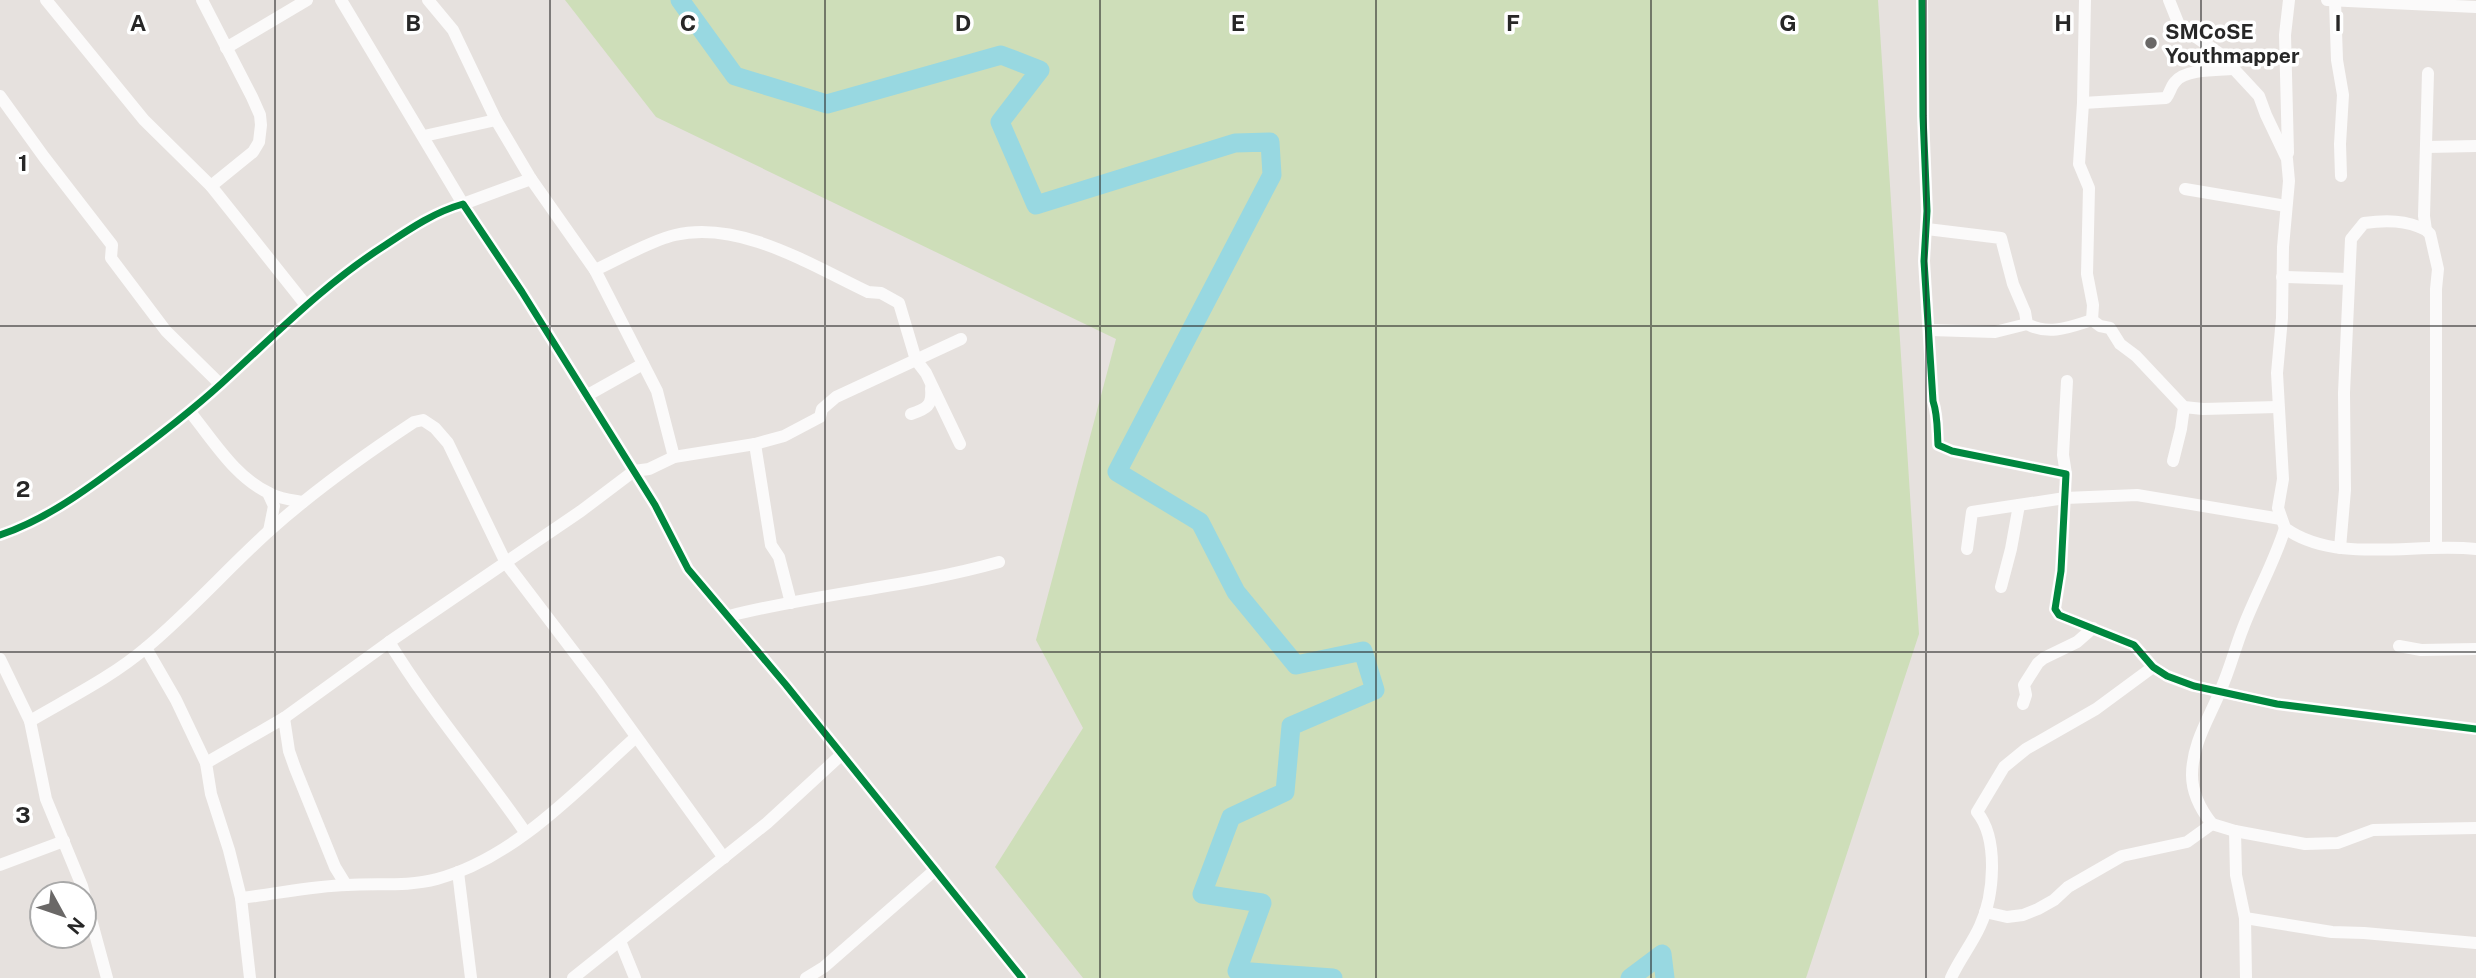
<svg xmlns="http://www.w3.org/2000/svg" width="2476" height="978" viewBox="0 0 2476 978" font-family="'Public Sans',sans-serif">
  <rect width="100%" height="100%" fill="#e6e1de"/>
  <!-- green -->
  <polygon fill="#cedeb9" points="565,0 1878,0 1919,634 1806,978 1083,978 995,867 1083,728 1036,640 1116,339 656,117"/>
  <g fill="none" stroke-linecap="round" stroke-linejoin="round">
    <!-- river -->
    <g stroke="#98d8e1" stroke-width="19">
      <polyline points="680,0 735,76 827,104 1001,55 1040,70 1000,122 1036,205 1235,143 1270,142 1272,175 1117,472 1200,522 1236,592 1296,665 1363,651 1375,690 1291,726 1285,792 1231,817 1202,894 1262,903 1237,971 1333,978"/>
      <polyline points="1630,978 1662,954 1665,978"/>
    </g>
    <!-- minor -->
    <g stroke="#fbfafa" stroke-width="12">
      <polyline points="46,0 144,120 211,186 305,304"/>
      <polyline points="202,0 252,97 260,115 261,125 259,142 253,152 211,186"/>
      <polyline points="341,0 463,204 531,179"/>
      <polyline points="428,0 453,30 496,120 531,179 595,270 657,391 674,457"/>
      <path d="M1922 0 1923 116 1927 211 1924 261 1933 401C1938 416 1937 429 1938 445L1952 451 2066 474 2061 571 2055 609 2059 615 2134 645 2153 667 2167 676 2194 686 2277 704 2476 729"/>
      <polyline points="2085,0 2083,103 2079,164 2089,188 2087,274 2093,305 2092,320 2100,326 2110,328 2120,344 2136,356 2184,407 2203,409 2277,407"/>
      <path d="M2169 0 2179 25 2220 54 2259 96 2266 115 2287 159 2289 181 2283 247 2282 318 2277 373 2283 479 2278 508 2285 528C2336 565 2416 542 2476 549"/>
      <polyline points="2327,0 2476,7"/>
      <polyline points="2335,1 2337,60 2343,95 2340,144 2341,176"/>
      <polyline points="226,48 307,0"/>
      <polyline points="2428,73 2424,216 2426,230 2430,234 2438,269 2436,289 2436,547"/>
      <polyline points="0,96 44,157 112,245 111,258 166,331 220,384"/>
      <path d="M2083 103 2166 98C2170 93 2171 86 2175 82 2184 69 2218 70 2232 69"/>
      <polyline points="424,136 496,120"/>
      <polyline points="2427,147 2476,146"/>
      <polyline points="2288,153 2285,35 2289,0"/>
      <polyline points="2185,189 2286,206"/>
      <path d="M1927 229 2001 238 2013 284 2025 312 2027 324C2049 336 2070 327 2092 320"/>
      <path d="M595 270C617 260 652 240 675 235 740 220 811 265 868 292L881 293 899 303 916 360 926 373 960 444"/>
      <polyline points="2282,277 2349,279"/>
      <polyline points="1930,330 1995,332 2027,324"/>
      <polyline points="586,396 643,364"/>
      <path d="M190 412C213 440 236 479 271 494 281 499 292 500 303 502"/>
      <path d="M911 414C926 409 933 406 931 388"/>
      <polyline points="755,444 771,545 779,557 791,603"/>
      <polyline points="2173,461 2181,429 2184,407"/>
      <polyline points="2066,474 2063,455 2067,381"/>
      <polyline points="268,493 274,506 269,531"/>
      <path d="M0 535C42 521 79 495 114 469 151 442 188 414 222 383 275 335 323 285 384 246 408 230 434 212 463 204L522 292 655 505 688 569 786 685 1022 978"/>
      <path d="M2340 548 2345 490 2344 393 2351 239 2364 223C2386 220 2406 220 2426 230"/>
      <polyline points="1967,549 1972,512 2065,498 2137,495 2281,519"/>
      <polyline points="2001,587 2011,549 2019,505"/>
      <path d="M729 616C818 593 911 587 999 562"/>
      <path d="M389 642C430 709 481 768 525 832"/>
      <polyline points="2399,646 2421,650 2476,649"/>
      <polyline points="146,648 176,700 206,763 211,794 229,850 241,898 250,978"/>
      <polyline points="0,659 30,721 46,799 82,886 107,978"/>
      <polyline points="2023,704 2026,695 2024,685 2038,663 2044,658 2077,642 2093,628"/>
      <polyline points="284,718 289,751 295,768 335,867 346,885"/>
      <path d="M30 721C69 698 112 677 147 647 190 611 228 568 270 530 315 490 364 455 414 422L423 420 435 428 448 443 506 563 599 685 724 858"/>
      <polyline points="206,763 284,718 389,642 581,511 634,471 649,469 674,457 755,444 784,436 820,417 822,409 836,397 961,339"/>
      <path d="M2212 824C2201 810 2192 793 2192 775 2192 743 2210 717 2221 689 2230 669 2235 648 2243 628 2256 594 2274 563 2285 528"/>
      <polyline points="2235,831 2236,875 2245,918 2246,978"/>
      <polyline points="0,865 64,841"/>
      <polyline points="458,872 471,978"/>
      <path d="M241 898C276 894 312 886 347 885 378 883 407 887 437 879 515 858 578 789 636 737"/>
      <polyline points="1985,912 2007,917 2023,915 2038,909 2054,900 2068,887 2122,856 2187,842 2212,824 2235,831 2305,844 2338,843 2373,830 2476,828"/>
      <polyline points="2245,918 2332,932 2364,933 2476,943"/>
      <polyline points="620,941 635,978"/>
      <polyline points="573,978 767,823 841,755"/>
      <polyline points="806,978 824,967 935,870"/>
      <path d="M1951 978C1959 960 1972 944 1980 926 1994 896 1999 839 1977 812L2004 767 2026 749 2096 709 2153 667"/>
    </g>
    <defs>
      <g id="cycleway">
        <path d="M1922 0 1923 116 1927 211 1924 261 1933 401C1938 416 1937 429 1938 445L1952 451 2066 474 2061 571 2055 609 2059 615 2134 645 2153 667 2167 676 2194 686 2277 704 2476 729"/>
        <path d="M0 535C42 521 79 495 114 469 151 442 188 414 222 383 275 335 323 285 384 246 408 230 434 212 463 204L522 292 655 505 688 569 786 685 1022 978"/>
      </g>
    </defs>
    <!-- cycleway casing -->
    <use href="#cycleway" stroke="#fff" stroke-width="11"/>
    <!-- cycleway -->
    <use href="#cycleway" stroke="#00873e" stroke-width="7"/>
  </g>
  <!-- grid -->
  <path fill="none" stroke="#272727" stroke-width="2" stroke-opacity="0.55" d="M275 0V978M550 0V978M825 0V978M1100 0V978M1376 0V978M1651 0V978M1926 0V978M2201 0V978M0 326H2476M0 652H2476"/>
  <!-- markers -->
  <circle fill="#6a6867" stroke="#fff" stroke-width="2.5" cx="2151" cy="43" r="7"/>
  <g text-anchor="middle" dominant-baseline="central" stroke-width="7" stroke-linejoin="round" paint-order="stroke">
    <!-- poi labels -->
    <g font-size="21" font-weight="bold" fill="#272727" stroke="#fff" text-anchor="start">
      <text x="2165" y="31">SMCoSE<tspan x="2165" dy="24">Youthmapper</tspan></text>
    </g>
  </g>
  <g font-size="23" text-anchor="middle" font-weight="bold" fill="#272727" stroke="#fff" stroke-width="7" stroke-linejoin="round" paint-order="stroke">
    <text x="138" y="31">A</text>
    <text x="413" y="31">B</text>
    <text x="688" y="31">C</text>
    <text x="963" y="31">D</text>
    <text x="1238" y="31">E</text>
    <text x="1513" y="31">F</text>
    <text x="1788" y="31">G</text>
    <text x="2063" y="31">H</text>
    <text x="2338" y="31">I</text>
    <text x="23" y="171">1</text>
    <text x="23" y="497">2</text>
    <text x="23" y="823">3</text>
  </g>
  <!-- north arrow -->
  <g transform="translate(63 915) rotate(130)"><circle r="33" fill="#ffffff" stroke="#a9a9a9" stroke-width="2"/>
  <path d="M0-5L12 26L0 18L-12 26Z" fill="#6a6867"/>
  <text y="-10" font-size="19" font-weight="bold" text-anchor="middle" fill="#272727">N</text>
  </g>
</svg>
